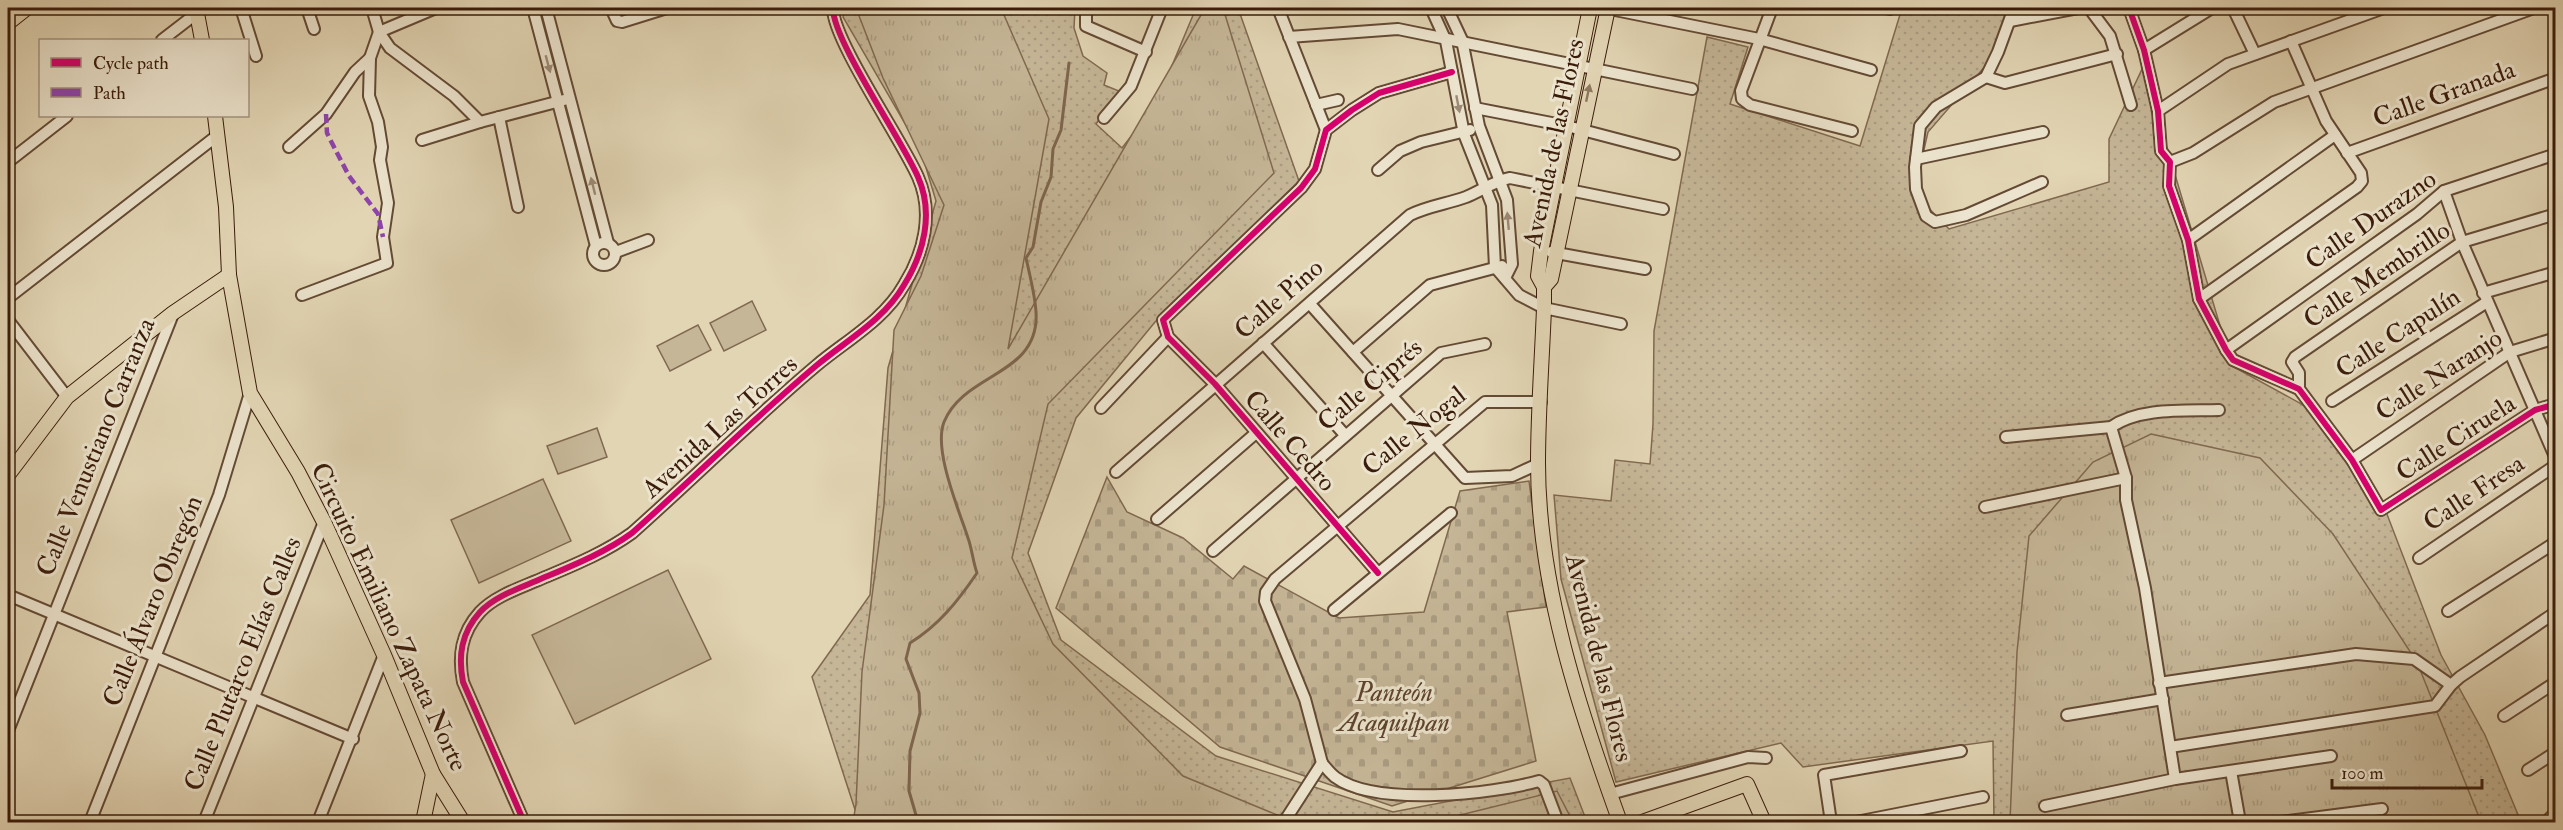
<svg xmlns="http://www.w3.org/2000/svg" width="2563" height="830" viewBox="0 0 2563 830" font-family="'IM FELL Double Pica',serif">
  <defs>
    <pattern id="grass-dots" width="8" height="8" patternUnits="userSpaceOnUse" patternTransform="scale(1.5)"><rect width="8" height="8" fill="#c5b697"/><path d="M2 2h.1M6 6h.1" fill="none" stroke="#aa9c81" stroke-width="1.8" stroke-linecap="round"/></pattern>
    <pattern id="cemetery-stones" width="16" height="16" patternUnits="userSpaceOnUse" patternTransform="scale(1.5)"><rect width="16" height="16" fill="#c5b697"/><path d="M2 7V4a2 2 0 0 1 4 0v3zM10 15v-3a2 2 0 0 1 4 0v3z" fill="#aa9c81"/></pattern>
    <pattern id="park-tufts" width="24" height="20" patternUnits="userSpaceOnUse" patternTransform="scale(1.5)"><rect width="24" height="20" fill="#c5b697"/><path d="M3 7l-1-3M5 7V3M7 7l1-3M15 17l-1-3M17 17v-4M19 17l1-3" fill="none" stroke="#aa9c81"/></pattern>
  </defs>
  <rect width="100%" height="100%" fill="#e2d5b4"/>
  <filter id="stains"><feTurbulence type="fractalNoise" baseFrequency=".00333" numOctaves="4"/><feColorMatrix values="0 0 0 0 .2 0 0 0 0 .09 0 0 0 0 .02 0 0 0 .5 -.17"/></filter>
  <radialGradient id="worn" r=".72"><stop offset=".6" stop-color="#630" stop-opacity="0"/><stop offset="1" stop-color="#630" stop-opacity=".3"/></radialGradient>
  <!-- grass -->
  <g fill="url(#grass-dots)" stroke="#806950" stroke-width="1.5">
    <polygon points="846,8 1075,8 1074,28 1083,56 1107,73 1104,85 1119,91 1096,124 1122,148 1156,104 1196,8 1238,8 1299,181 1155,322 1076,418 1028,553 1061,640 1216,756 1393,812 1570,778 1587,822 859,822 812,677 870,595 888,368 936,201 921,151 843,17"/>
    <polygon points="1902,8 2007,8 1994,56 1928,132 1914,193 1949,229 2109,182 2109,139 2143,67 2232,366 2307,407 2385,509 2441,655 2485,735 2521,822 1994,822 1993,741 1803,767 1781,743 1616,782 1561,579 1554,495 1611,501 1615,460 1650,464 1653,424 1654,331 1707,37 1748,47 1730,104 1860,146"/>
  </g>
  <!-- cemetery -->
  <polygon fill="url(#cemetery-stones)" stroke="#806950" stroke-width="1.5" points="1107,477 1127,512 1183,538 1233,579 1244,566 1339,618 1424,612 1460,491 1529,481 1546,607 1507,612 1536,761 1392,806 1220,747 1056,608"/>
  <!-- park -->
  <g fill="url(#park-tufts)" stroke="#806950" stroke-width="1.5">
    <polygon points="856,8 1001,8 1049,119 1008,349 1205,8 1223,8 1274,173 1048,404 1012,558 1053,644 1183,776 1294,822 853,822 856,804 862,672 884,505 894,330 921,276 944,205 883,78"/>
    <polygon points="2151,434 2260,458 2333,534 2417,662 2481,822 2010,822 2017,652 2029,536 2093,462"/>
    <polygon points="1557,791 1573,822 1432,822"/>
  </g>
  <!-- pitch -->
  <g fill="#c5b697" stroke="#806950" stroke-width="1.5">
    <polygon points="752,301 766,330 724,351 710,323"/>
    <polygon points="698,325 711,350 670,371 657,346"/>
    <polygon points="597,428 607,457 558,474 547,446"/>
    <polygon points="543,479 571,541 479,583 451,520"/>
    <polygon points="668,570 711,659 575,724 532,635"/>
  </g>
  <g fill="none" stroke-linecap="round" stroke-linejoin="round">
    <!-- stream -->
    <path stroke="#7d654d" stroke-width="3" d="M918 822 909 791 910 751 920 713 919 693 906 659 910 643C939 625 958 601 977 573 973 562 972 549 968 538 959 510 933 450 944 422 964 372 1040 376 1036 312 1035 295 1030 276 1026 258L1033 247 1041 202 1051 177 1053 149 1061 130 1069 63"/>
    <defs>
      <g id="minor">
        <polyline points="241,8 256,56"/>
        <polyline points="307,8 314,29"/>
        <polyline points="372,8 379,32 390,48 454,96 480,122"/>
        <polyline points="533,8 596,246"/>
        <polyline points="546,8 608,243"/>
        <polyline points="611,8 617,21 622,22 667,8"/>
        <polyline points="1086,8 1086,26 1146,52"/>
        <polyline points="1278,8 1326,130"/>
        <polyline points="1431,8 1446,41 1464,134 1492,205 1495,267 1519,295 1544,308 1621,324"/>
        <polyline points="1447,8 1462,40 1479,126 1507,200 1512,264 1505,278"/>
        <polyline points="1605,8 1759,39 1871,70"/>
        <polyline points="1772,8 1741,91 1742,99 1750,105 1852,131"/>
        <polyline points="1885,8 1890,9"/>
        <polyline points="2014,8 1998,52 1986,77 1936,107 1920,126 1915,167 1916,189 1926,216 1935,222 1966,215 2042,182"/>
        <polyline points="2089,8 2110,36 2131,105"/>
        <polyline points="2129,8 2144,50 2158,111 2161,151 2170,162 2169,186 2188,240 2199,299 2226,350 2233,360 2299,389 2352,460 2381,510 2535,410 2556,404"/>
        <polyline points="2233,8 2255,54"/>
        <polyline points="2010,21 2078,8"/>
        <polyline points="1289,37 1398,29 1692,89"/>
        <polyline points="162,40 197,13"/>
        <polyline points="2144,50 2212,8"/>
        <polyline points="1986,77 2005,83 2117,54"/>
        <polyline points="1316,105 1338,100"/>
        <polyline points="1475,108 1567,126 1674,154"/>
        <polyline points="2158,111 2228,64 2384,8"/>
        <polyline points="499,117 518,207"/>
        <polyline points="1104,118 1131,86 1162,8"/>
        <polyline points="422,140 480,122 564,100"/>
        <polyline points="289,147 326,114 355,72 370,58"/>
        <polyline points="2347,153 2556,78"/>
        <polyline points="1916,159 2043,132"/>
        <polyline points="8,162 67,116"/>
        <polyline points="2170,162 2193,153 2274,102 2534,8"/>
        <polyline points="1378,170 1400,151 1421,142 1470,130"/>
        <polyline points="2444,191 2462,242 2556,459"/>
        <polyline points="2188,240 2335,135"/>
        <circle cx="604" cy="254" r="11"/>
        <polyline points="616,252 648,240"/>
        <polyline points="1551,252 1645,269"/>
        <polyline points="2483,293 2556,272"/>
        <polyline points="302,295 387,263 383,237 388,203 380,160 382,147 378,122 369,96 370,58 379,32 436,8"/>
        <polyline points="8,298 218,135"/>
        <polyline points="2199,299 2357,187 2362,181 2361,173 2326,121 2291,41"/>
        <polyline points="1310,304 1465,478 1512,476 1538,464"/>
        <polyline points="8,320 67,397"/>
        <polyline points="1263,343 1345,435"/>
        <polyline points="2226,350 2417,214 2444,191 2556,154"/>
        <polyline points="1353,352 1430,285 1502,266"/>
        <polyline points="2299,389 2299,373 2292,362 2295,357 2462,242 2556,214"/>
        <polyline points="2332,401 2487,302"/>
        <polyline points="1101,408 1168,337"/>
        <polyline points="2111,427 2126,478 2126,500 2145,588 2175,779"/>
        <path d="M2006 437 2111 427C2140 407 2185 411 2219 410"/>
        <polyline points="2352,460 2510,352 2556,338"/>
        <path d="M1116 472 1410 215C1428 206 1447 204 1466 197 1481 191 1494 181 1510 178L1663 209"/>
        <polyline points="1985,507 2126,478"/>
        <polyline points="1157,519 1256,433"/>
        <polyline points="1213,551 1441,353 1485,344"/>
        <polyline points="2419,558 2556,465"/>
        <polyline points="1378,573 1215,384 1168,337 1163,320 1301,188 1315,169 1326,130 1352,110 1379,93 1452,72"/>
        <polyline points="8,595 353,739"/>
        <polyline points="1334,610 1451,513"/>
        <polyline points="2448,611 2556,542"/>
        <polyline points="2159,683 2356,654 2414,659 2451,685"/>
        <polyline points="2067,715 2163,699"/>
        <polyline points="2504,716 2556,682"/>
        <polyline points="8,731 173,314"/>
        <polyline points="2170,747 2435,706 2451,685 2460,677 2556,612"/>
        <polyline points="1322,763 1305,699 1265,601 1266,592 1275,579 1485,402 1541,402"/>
        <path d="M1322 763C1326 768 1330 773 1335 777 1375 807 1493 794 1539 781L1544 785 1558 822"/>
        <polyline points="2528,770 2556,752"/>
        <polyline points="2231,771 2240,822"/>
        <polyline points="1610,794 1748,757 1766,758"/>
        <polyline points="2045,806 2175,779 2331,756"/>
        <polyline points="90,822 219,495 250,393"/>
        <polyline points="204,822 324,522"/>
        <polyline points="318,822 384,655"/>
        <path d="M524 822 463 682C458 656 461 633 480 612 494 597 517 589 536 581 569 567 603 554 632 533 694 478 754 418 817 365 847 340 884 320 904 285 924 253 934 213 918 177 902 140 832 39 833 8"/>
        <polyline points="1284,822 1322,763"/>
        <polyline points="1831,822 1824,775 1961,751"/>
        <polyline points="1856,822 1983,797"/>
        <polyline points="2280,822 2382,809"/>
        <polyline points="2546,822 2556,812"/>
      </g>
      <g id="major">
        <polyline points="196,8 202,40"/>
        <path d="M1590 8 1541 251 1538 276 1544 287V308C1542 360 1538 412 1538 463 1538 585 1579 709 1620 822"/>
        <polyline points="8,23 27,8"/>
        <polyline points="215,116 226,207 229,275 250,393 298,472 324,522 384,655 433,774 463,822"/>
        <polyline points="1544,287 1551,279 1608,8"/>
        <polyline points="8,475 67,397 173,313 229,275"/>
        <polyline points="423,822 433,774"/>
        <polyline points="1642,822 1747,784 1764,822"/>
      </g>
    </defs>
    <!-- minor casing -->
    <use href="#minor" stroke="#644a34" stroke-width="14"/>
    <!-- major casing -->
    <use href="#major" stroke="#3a1c0a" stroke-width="16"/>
    <!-- minor -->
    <use href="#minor" stroke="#ece4ce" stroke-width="10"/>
    <!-- major -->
    <use href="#major" stroke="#e2d5b4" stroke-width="14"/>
    <!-- quiet -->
    <polyline stroke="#8e44ad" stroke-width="4.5" stroke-dasharray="9 4.5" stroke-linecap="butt" points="326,114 327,133 333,145 349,176 378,214 383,237"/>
    <defs>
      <g id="cycleway">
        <polyline points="2129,8 2144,50 2158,111 2161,151 2170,162 2169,186 2188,240 2199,299 2226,350 2233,360 2299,389 2352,460 2381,510 2535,410 2556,404"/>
        <polyline points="1378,573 1215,384 1168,337 1163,320 1301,188 1315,169 1326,130 1352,110 1379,93 1452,72"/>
        <path d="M524 822 463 682C458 656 461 633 480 612 494 597 517 589 536 581 569 567 603 554 632 533 694 478 754 418 817 365 847 340 884 320 904 285 924 253 934 213 918 177 902 140 832 39 833 8"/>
      </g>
    </defs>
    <!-- cycleway casing -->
    <use href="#cycleway" stroke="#ece4ce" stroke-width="10"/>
    <!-- cycleway -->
    <use href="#cycleway" stroke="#d6006c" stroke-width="6"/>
  </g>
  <!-- one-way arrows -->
  <defs><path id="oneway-solid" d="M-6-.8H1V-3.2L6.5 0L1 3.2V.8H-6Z" transform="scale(1.5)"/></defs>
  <g fill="#9c8a76">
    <use href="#oneway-solid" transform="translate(548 64) rotate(75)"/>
    <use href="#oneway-solid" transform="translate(1458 104) rotate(79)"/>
    <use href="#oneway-solid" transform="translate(593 186) rotate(-104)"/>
    <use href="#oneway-solid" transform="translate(1508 221) rotate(-95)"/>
  </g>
  <use fill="#8e785f" href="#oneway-solid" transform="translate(1588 93) rotate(-78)"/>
  <g text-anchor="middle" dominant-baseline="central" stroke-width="6" stroke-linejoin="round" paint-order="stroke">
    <!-- street labels -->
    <g font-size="26" fill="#3a1c0a" stroke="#ece4ce">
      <text transform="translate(2444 94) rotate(-20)">Calle Granada</text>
      <text transform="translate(1554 143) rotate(-78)">Avenida de las Flores</text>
      <text transform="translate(2371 220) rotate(-35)">Calle Durazno</text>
      <text transform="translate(2377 275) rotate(-34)">Calle Membrillo</text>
      <text transform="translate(1279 299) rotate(-41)">Calle Pino</text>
      <text transform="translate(2398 333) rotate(-33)">Calle Capulín</text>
      <text transform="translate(2439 375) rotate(-33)">Calle Naranjo</text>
      <text transform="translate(1370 385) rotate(-40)">Calle Ciprés</text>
      <text transform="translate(720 427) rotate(-42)">Avenida Las Torres</text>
      <text transform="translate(1414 431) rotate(-39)">Calle Nogal</text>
      <text transform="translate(2456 438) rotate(-33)">Calle Ciruela</text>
      <text transform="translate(1290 441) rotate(49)">Calle Cedro</text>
      <text transform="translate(96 447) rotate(-68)">Calle Venustiano Carranza</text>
      <text transform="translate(2474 493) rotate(-34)">Calle Fresa</text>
      <text transform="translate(153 601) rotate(-68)">Calle Álvaro Obregón</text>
      <text transform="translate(389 617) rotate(65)">Circuito Emiliano Zapata Norte</text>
      <text transform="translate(1599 658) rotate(76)">Avenida de las Flores</text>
      <text transform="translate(243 664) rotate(-68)">Calle Plutarco Elías Calles</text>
    </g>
    <!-- park labels -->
    <g font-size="26" font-style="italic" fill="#5d422d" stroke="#ece4ce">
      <text x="1394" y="693">Panteón<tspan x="1394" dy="30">Acaquilpan</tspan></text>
    </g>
  </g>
  <!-- margin -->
  <rect width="2563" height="830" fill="none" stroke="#e2d5b4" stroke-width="30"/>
  <rect x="9" y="9" width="2545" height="812" fill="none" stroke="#3a1c0a" stroke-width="3"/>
  <rect x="15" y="15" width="2533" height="800" fill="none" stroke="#3a1c0a" stroke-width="1.5"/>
  <!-- legend -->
  <rect x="39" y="39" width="210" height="78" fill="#ece4ce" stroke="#a59480" stroke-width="1.5"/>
  <rect x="51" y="58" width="30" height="9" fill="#d6006c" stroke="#a59480" stroke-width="1.5"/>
  <text x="93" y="69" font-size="18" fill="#3a1c0a">Cycle path</text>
  <rect x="51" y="88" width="30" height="9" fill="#8e44ad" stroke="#a59480" stroke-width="1.5"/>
  <text x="93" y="99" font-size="18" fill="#3a1c0a">Path</text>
  <!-- scale -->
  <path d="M2332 779v9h150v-9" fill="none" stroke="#3a1c0a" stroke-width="3"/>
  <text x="2341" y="779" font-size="18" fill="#3a1c0a" stroke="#ece4ce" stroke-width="4.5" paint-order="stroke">100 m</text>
  <rect width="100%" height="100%" filter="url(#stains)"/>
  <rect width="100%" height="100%" fill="url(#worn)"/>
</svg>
